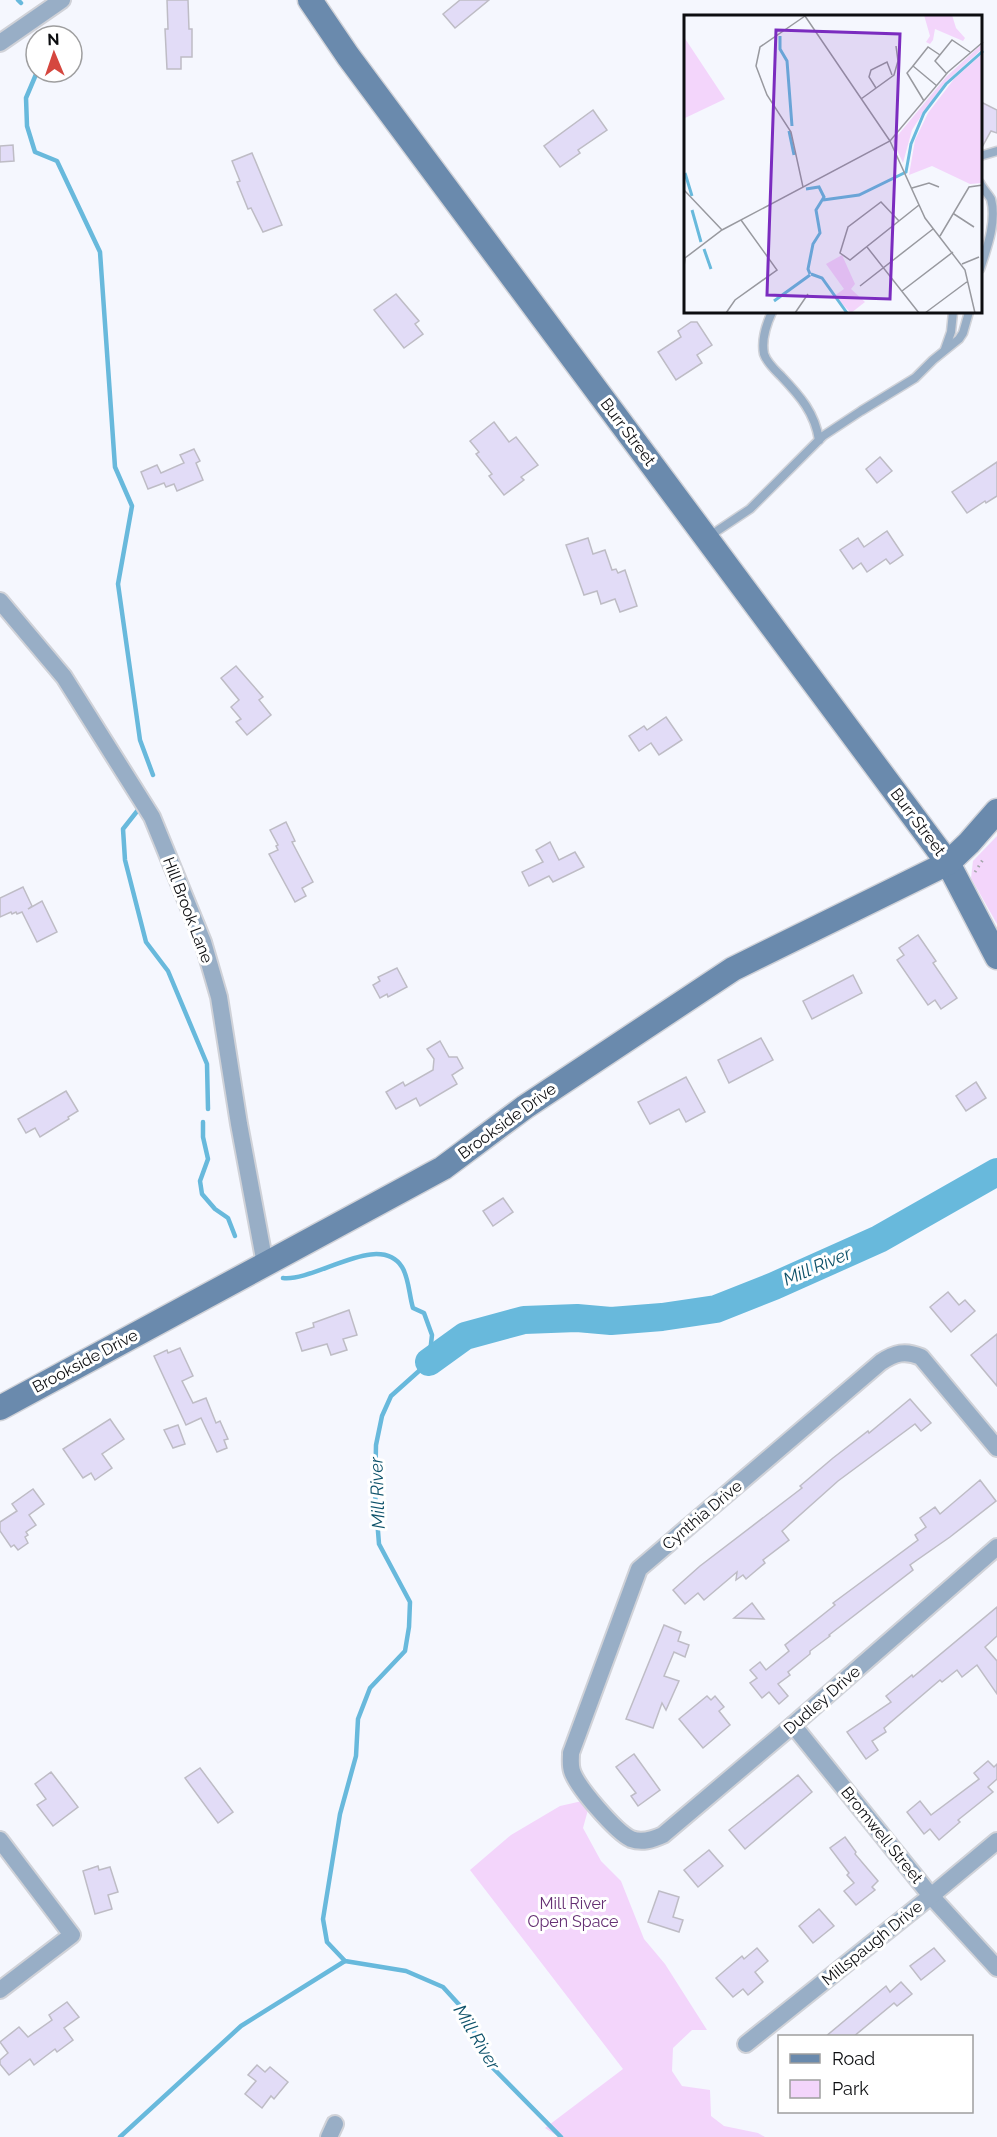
<svg xmlns="http://www.w3.org/2000/svg" width="997" height="2137" viewBox="0 0 997 2137" font-family="Raleway,sans-serif">
  <rect width="100%" height="100%" fill="#f5f7fe"/>
  <!-- green -->
  <g fill="#f3d5fb">
    <polygon points="997,836 997,924 971,878 973,861"/>
    <polygon points="591,1799 583,1828 601,1861 621,1881 644,1939 665,1964 707,2030 692,2030 673,2048 672,2071 682,2086 710,2090 711,2116 724,2126 758,2133 765,2137 559,2137 545,2128 623,2069 470,1870 511,1835 560,1806"/>
  </g>
  <g fill="none" stroke-linecap="round" stroke-linejoin="round">
    <!-- stream -->
    <g stroke="#68b9dc" stroke-width="4.5">
      <polyline points="18,0 21,3"/>
      <polyline points="35,48 36,52"/>
      <polyline points="37,72 26,98 27,126 35,152 57,161 100,252 115,467 132,506 118,584 140,740 153,775"/>
      <polyline points="138,810 123,829 125,860 146,942 168,971 207,1064 208,1109"/>
      <polyline points="203,1122 203,1137 208,1159 200,1181 202,1194 215,1209 228,1218 235,1236"/>
      <path d="M283 1278C315 1282 379 1231 402 1267 409 1278 409 1295 413 1308L424 1313 432 1335 429 1362 391 1396 382 1416 376 1445 375 1493 379 1544 410 1602 409 1627 405 1651 370 1688 358 1719 356 1756 340 1814 323 1919 327 1942 345 1961 406 1971 443 1987 464 2010 489 2064 561 2137"/>
      <polyline points="120,2137 241,2026 345,1961"/>
    </g>
    <!-- river -->
    <polyline stroke="#68b9dc" stroke-width="28" points="429,1362 465,1336 524,1320 577,1318 611,1321 662,1317 716,1309 774,1286 879,1239 997,1172"/>
  </g>
  <!-- building -->
  <g fill="#e2dcf7" stroke="#bebcc5" stroke-width="1.5">
    <polygon points="167,0 188,0 189,29 192,29 192,57 181,57 181,69 167,69 165,29 168,29"/>
    <polygon points="460,0 489,0 455,28 443,14"/>
    <polygon points="981,102 997,110 997,133 991,131 981,149"/>
    <polygon points="593,110 607,130 578,150 580,153 560,167 544,146"/>
    <polygon points="13,145 14,161 0,162 0,146"/>
    <polygon points="252,153 282,225 263,232 251,208 248,209 237,182 240,181 232,161"/>
    <polygon points="396,294 419,321 415,324 423,334 404,348 374,310"/>
    <polygon points="691,322 697,322 712,345 697,355 702,363 676,380 658,352 681,337 678,331"/>
    <polygon points="494,422 509,442 516,437 538,465 521,477 524,480 504,495 489,476 492,474 476,454 479,452 470,441"/>
    <polygon points="194,449 200,461 196,463 203,480 177,491 174,484 166,487 164,483 148,489 141,472 157,465 161,473 184,463 180,455"/>
    <polygon points="880,457 892,471 877,483 866,469"/>
    <polygon points="997,462 997,496 986,503 985,501 967,513 952,492"/>
    <polygon points="887,531 903,555 890,564 886,559 867,572 861,563 853,569 840,550 858,538 864,547"/>
    <polygon points="588,538 593,554 605,550 612,570 616,569 618,573 625,570 637,606 620,612 615,599 601,604 597,591 584,595 566,545"/>
    <polygon points="236,666 263,697 259,700 271,715 247,735 236,722 241,719 231,707 239,700 221,678"/>
    <polygon points="666,717 682,740 659,755 651,743 639,751 629,736 644,726 647,730"/>
    <polygon points="286,822 295,841 292,842 313,882 302,888 306,896 295,902 269,854 278,850 276,846 278,845 270,830"/>
    <polygon points="550,842 559,860 575,852 584,867 553,882 549,876 529,886 522,872 543,862 536,850"/>
    <polygon points="23,887 32,906 28,909 42,901 57,932 37,942 22,912 17,914 16,912 12,914 11,912 0,917 0,898"/>
    <polygon points="918,935 936,961 933,963 957,998 941,1009 935,1000 928,1005 897,960 904,955 899,948"/>
    <polygon points="397,968 407,987 388,997 387,994 380,998 373,985 380,981 378,977"/>
    <polygon points="853,975 862,993 812,1019 803,1001"/>
    <polygon points="761,1038 773,1060 729,1083 718,1060"/>
    <polygon points="440,1041 449,1057 457,1057 463,1068 452,1075 457,1084 420,1106 416,1098 396,1109 386,1092 403,1082 405,1086 433,1070 434,1059 427,1049"/>
    <polygon points="686,1077 705,1112 686,1122 679,1109 650,1124 638,1102"/>
    <polygon points="976,1082 986,1098 966,1111 956,1096"/>
    <polygon points="66,1091 78,1111 68,1117 69,1119 40,1137 35,1128 26,1133 18,1119"/>
    <polygon points="503,1198 513,1212 493,1226 483,1211"/>
    <polygon points="948,1292 959,1305 965,1300 975,1311 951,1332 930,1307"/>
    <polygon points="349,1310 357,1335 343,1339 347,1350 331,1355 327,1344 302,1351 296,1333 314,1327 313,1323"/>
    <polygon points="997,1334 997,1386 971,1355"/>
    <polygon points="180,1348 193,1376 182,1381 193,1403 206,1398 216,1423 220,1421 228,1439 224,1440 227,1448 217,1452 201,1418 186,1425 154,1356 167,1350 168,1353"/>
    <polygon points="910,1399 931,1423 921,1431 915,1424 838,1481 782,1531 789,1540 763,1560 765,1563 746,1579 743,1575 736,1580 737,1572 704,1600 698,1593 685,1604 673,1590 700,1566 802,1488 800,1486 833,1458 868,1431 869,1433"/>
    <polygon points="110,1419 124,1439 102,1454 112,1468 95,1480 91,1473 83,1478 63,1449"/>
    <polygon points="178,1425 185,1444 173,1448 164,1430"/>
    <polygon points="980,1480 996,1501 950,1537 910,1565 913,1570 829,1635 830,1636 810,1651 810,1654 788,1672 790,1675 778,1684 788,1696 779,1704 769,1692 762,1698 750,1683 757,1678 750,1670 760,1662 766,1670 789,1651 785,1645 835,1605 833,1603 918,1540 915,1535 926,1527 920,1518 935,1507 940,1514"/>
    <polygon points="33,1489 44,1504 29,1515 36,1525 26,1532 28,1535 25,1537 28,1543 18,1550 14,1545 11,1547 0,1531 0,1522 17,1511 12,1504"/>
    <polygon points="752,1603 764,1619 734,1618"/>
    <polygon points="997,1607 997,1636 985,1647 997,1661 997,1694 977,1665 962,1677 957,1670 942,1682 940,1680 884,1728 886,1732 872,1741 878,1750 866,1759 847,1732 891,1702 886,1696 912,1675 913,1677"/>
    <polygon points="664,1625 681,1632 678,1641 689,1645 685,1657 674,1652 664,1676 679,1681 666,1710 662,1703 653,1728 626,1719"/>
    <polygon points="707,1696 711,1700 715,1696 724,1707 719,1711 730,1725 703,1748 679,1719"/>
    <polygon points="634,1754 660,1790 638,1806 631,1796 636,1793 616,1767"/>
    <polygon points="988,1761 994,1767 997,1764 997,1779 988,1787 993,1792 958,1820 960,1822 939,1840 930,1829 924,1834 907,1812 920,1801 931,1815 979,1779 974,1773"/>
    <polygon points="200,1768 233,1812 218,1823 185,1778"/>
    <polygon points="51,1772 78,1807 53,1826 37,1805 46,1799 35,1784"/>
    <polygon points="798,1775 812,1792 745,1849 729,1830"/>
    <polygon points="845,1837 856,1852 855,1854 878,1881 872,1887 875,1890 856,1905 844,1891 854,1883 847,1875 849,1873 830,1848"/>
    <polygon points="709,1850 723,1866 698,1887 684,1870"/>
    <polygon points="98,1866 99,1870 110,1867 118,1892 108,1895 112,1909 95,1914 83,1871"/>
    <polygon points="659,1891 679,1897 673,1917 683,1920 679,1932 648,1922"/>
    <polygon points="819,1909 834,1926 813,1943 799,1926"/>
    <polygon points="757,1948 768,1961 755,1972 763,1982 748,1995 743,1989 733,1997 716,1978 742,1956 744,1959"/>
    <polygon points="934,1948 945,1961 921,1980 910,1966"/>
    <polygon points="901,1982 912,1994 897,2006 894,2003 853,2037 825,2037 886,1986 890,1992"/>
    <polygon points="67,2002 79,2017 64,2028 73,2040 57,2052 55,2049 34,2065 30,2059 9,2075 0,2064 0,2060 8,2053 0,2042 19,2027 28,2037 52,2020 49,2015"/>
    <polygon points="257,2065 265,2072 270,2067 288,2082 274,2099 271,2096 262,2108 245,2094 256,2081 248,2075"/>
  </g>
  <g fill="none" stroke-linecap="round" stroke-linejoin="round">
    <defs>
      <g id="lane">
        <polyline points="980,156 997,151"/>
        <path d="M980 183C983 189 988 194 991 199 997 221 987 248 980 269"/>
        <path d="M772 312C766 325 761 339 764 354 767 363 775 370 781 376 800 396 815 413 819 440"/>
        <polyline points="945,349 951,332 953,312"/>
        <polyline points="708,537 750,509 823,436 861,411 915,378 933,360 959,339 963,333 969,312"/>
      </g>
      <g id="street">
        <polyline points="0,43 62,0"/>
        <polyline points="0,601 64,677 152,817 203,942 219,997 239,1124 265,1264"/>
        <path d="M997 1448 921 1357C905 1350 895 1353 881 1362L639 1569 571 1753C571 1759 570 1765 572 1771 577 1787 616 1832 631 1839 642 1843 652 1840 663 1835L793 1725 997 1547"/>
        <polyline points="793,1725 931,1896 997,1968"/>
        <polyline points="0,1840 72,1935 0,1990"/>
        <polyline points="746,2044 931,1896 997,1841"/>
        <polyline points="329,2137 335,2124"/>
      </g>
      <g id="secondary">
        <polyline points="310,0 348,56 948,863 997,957"/>
        <polyline points="0,1408 443,1168 525,1107 733,969 948,863 969,843 997,811"/>
      </g>
    </defs>
    <!-- lane casing -->
    <use href="#lane" stroke="#d0d2d8" stroke-width="11"/>
    <!-- street casing -->
    <use href="#street" stroke="#d0d2d8" stroke-width="20"/>
    <!-- secondary casing -->
    <use href="#secondary" stroke="#d0d2d8" stroke-width="27"/>
    <!-- path -->
    <polyline stroke="#a4a6ab" stroke-width="3" stroke-dasharray="1.5 4.5" stroke-linecap="butt" points="975,872 984,858"/>
    <!-- lane -->
    <use href="#lane" stroke="#98aec6" stroke-width="8"/>
    <!-- street -->
    <use href="#street" stroke="#98aec6" stroke-width="16"/>
    <!-- secondary -->
    <use href="#secondary" stroke="#6a8aad" stroke-width="24"/>
  </g>
  <g text-anchor="middle" dominant-baseline="central" stroke-width="6" stroke-linejoin="round" paint-order="stroke">
    <!-- street labels -->
    <g font-size="16" fill="#0c0d10" stroke="#fff">
      <text transform="translate(628 432) rotate(53)">Burr Street</text>
      <text transform="translate(918 822) rotate(53)">Burr Street</text>
      <text transform="translate(188 910) rotate(69)">Hill Brook Lane</text>
      <text transform="translate(507 1121) rotate(-36)">Brookside Drive</text>
      <text transform="translate(85 1361) rotate(-28)">Brookside Drive</text>
      <text transform="translate(702 1515) rotate(-40)">Cynthia Drive</text>
      <text transform="translate(822 1700) rotate(-41)">Dudley Drive</text>
      <text transform="translate(882 1835) rotate(51)">Bromwell Street</text>
      <text transform="translate(872 1943) rotate(-39)">Millspaugh Drive</text>
    </g>
    <!-- park labels -->
    <g font-size="16" fill="#652f73" stroke="#fff">
      <text x="573" y="1903">Mill River<tspan x="573" dy="18">Open Space</tspan></text>
    </g>
    <!-- water labels -->
    <g font-size="18" font-style="italic" fill="#0d5169" stroke="#fff">
      <text transform="translate(817 1266) rotate(-23)">Mill River</text>
      <text transform="translate(377 1493) rotate(-92)">Mill River</text>
      <text transform="translate(477 2037) rotate(59)">Mill River</text>
    </g>
  </g>
  <!-- overview -->
  <g transform="translate(684 15)">
    <rect width="298" height="298" fill="#f5f7fe"/>
    <path d="M268 0 272 13 281 23 279 26 251 14 249 25 246 29 242 27 246 21 240 0ZM0 22 41 84 1 103 0 102ZM298 29V34L260 69 239 98 228 115 219 148 209 126 262 62ZM298 39V168L286 169 248 151 225 160 231 125 244 98 270 64ZM158 240 171 269 167 274 181 287 167 298 150 281 160 274 142 249Z" fill="#f3d5fb"/>
    <path fill="none" stroke="#68b9dc" stroke-width="3" d="M96 21V34L103 46 108 111M105 116 110 140M1 158 8 181M122 174 135 172 140 182 132 195 136 218 129 229 124 254 126 259M139 185 175 180 222 157 227 129 240 98 262 69 299 36M8 195 17 227M20 234 27 254M127 259 138 263 163 298M90 286 126 260"/>
    <path fill="none" stroke="#98999f" stroke-width="1.5" d="M121 1 206 126M229 51 223 58 240 86M263 59 251 46 268 25 286 37M253 71 229 51 244 32 256 40M192 73 185 62 187 55 203 47 208 60M177 84 210 60 214 46 212 31M206 126 241 203 281 255 291 298M119 172 107 117 83 80 72 51 76 32 121 1M228 173 245 168 255 172M0 175 38 215M270 199 290 212M215 206 197 187 164 212 156 238 166 245 235 190M256 221 285 172 299 170M183 232 235 298M278 249 295 242M0 252 1 243 38 215 206 126 264 57 299 27M176 271 249 214M218 276 269 237M42 298 51 285 93 255 57 205M111 298 124 279M241 298 284 266"/>
    <path fill="#7b2cbf" fill-opacity="0.15" stroke="#7b2cbf" stroke-width="3" d="M92 15 216 19 206 284 83 280Z"/>
    <rect width="298" height="298" fill="none" stroke="#0c0d10" stroke-width="3"/>
  </g>
  <!-- legend -->
  <rect x="778" y="2035" width="195" height="78" fill="#ffffff" stroke="#9e9e9f" stroke-width="1.5"/>
  <rect x="790" y="2054" width="30" height="9" fill="#6a8aad" stroke="#9e9e9f" stroke-width="1.5"/>
  <text x="832" y="2065" font-size="18" fill="#0c0d10">Road</text>
  <rect x="790" y="2080" width="30" height="18" fill="#f3d5fb" stroke="#9e9e9f" stroke-width="1.5"/>
  <text x="832" y="2095" font-size="18" fill="#0c0d10">Park</text>
  <!-- north arrow -->
  <g transform="translate(54 54) rotate(358)"><circle r="28" fill="#ffffff" stroke="#9e9e9f" stroke-width="1.5"/>
  <path d="M0-4.5L10 22L0 15L-10 22Z" fill="#d5473f"/>
  <text y="-9" font-size="16" font-weight="bold" text-anchor="middle" fill="#0c0d10">N</text>
  </g>
</svg>
